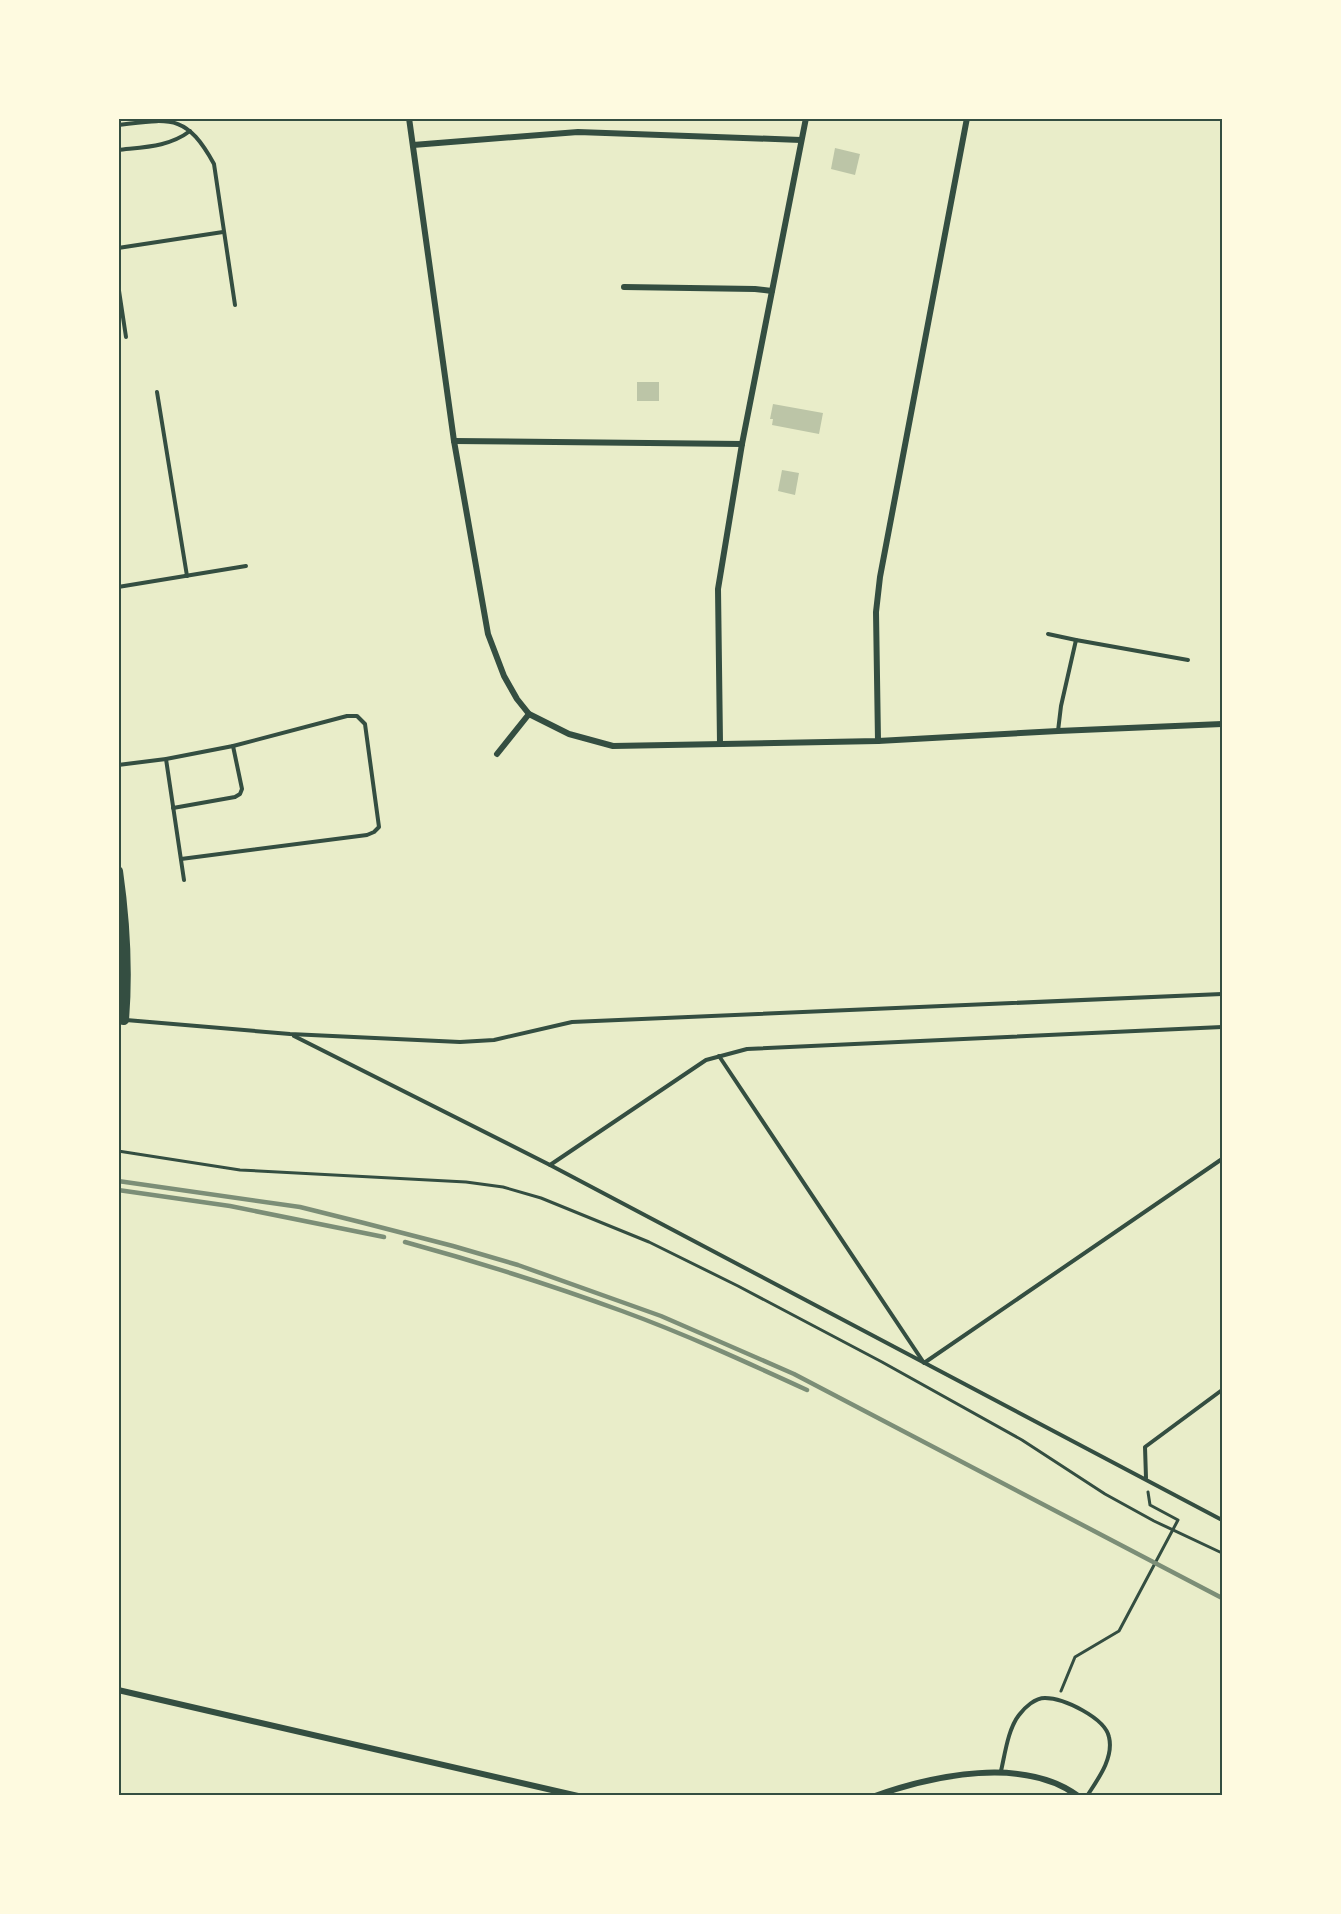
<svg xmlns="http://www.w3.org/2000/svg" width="1341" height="1914" viewBox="0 0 1341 1914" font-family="'Sofia Sans Condensed',sans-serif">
  <rect width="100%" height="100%" fill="#e9edc9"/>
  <!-- building -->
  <g fill="#bcc5a7">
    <polygon points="835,148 860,154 855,175 831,169"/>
    <rect x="637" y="382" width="22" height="19"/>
    <polygon points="773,404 823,413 819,434 772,425 773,419 770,419"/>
    <polygon points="782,470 799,473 795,495 778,491"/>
  </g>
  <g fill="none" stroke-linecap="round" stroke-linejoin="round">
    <!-- path -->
    <g stroke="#344e41" stroke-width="3">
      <polyline points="118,1151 240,1170 466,1182 503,1187 541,1198 649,1242 738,1286 882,1362 1022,1440 1105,1494 1154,1521 1222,1553"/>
      <polyline points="1061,1691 1075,1657 1119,1631 1178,1520 1150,1505 1148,1492"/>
    </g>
    <!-- service -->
    <g stroke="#344e41" stroke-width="4">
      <path d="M118 125C170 119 186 113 214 164L235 305"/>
      <path d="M118 150C144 147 169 147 190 131"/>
      <polyline points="118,248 223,232"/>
      <polyline points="118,284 126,337"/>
      <polyline points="157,392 187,576"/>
      <polyline points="118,587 246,566"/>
      <polyline points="1048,634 1076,640"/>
      <polyline points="1058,731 1061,706 1076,640 1188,660"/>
      <polyline points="166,759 184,880"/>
      <polyline points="118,765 166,759 233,746 347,716 357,716 365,724 379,827 374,832 367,835 181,859"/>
      <polyline points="173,808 235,797 240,794 242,789 233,746"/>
      <polyline points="126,1020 290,1034 460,1042 494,1040 572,1022 1222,994"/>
      <polyline points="294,1036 550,1165 1222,1520"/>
      <polyline points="719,1056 924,1363 1222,1159"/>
      <polyline points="550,1165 706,1060 747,1049 1222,1027"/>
      <polyline points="1146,1478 1145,1447 1222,1390"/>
      <path d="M1001 1771C1005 1754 1008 1729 1019 1715 1025 1707 1035 1698 1045 1698 1064 1698 1105 1718 1109 1737 1114 1758 1098 1779 1087 1796"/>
    </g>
    <!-- minor -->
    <g stroke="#344e41" stroke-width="6">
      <polyline points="409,118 454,441 488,634 504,676 517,699 529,714 569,734 613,746 878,741 1058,731 1222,724"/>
      <polyline points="413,145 578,132 801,140"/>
      <polyline points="624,287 755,289 772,291"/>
      <polyline points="454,441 742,444"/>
      <polyline points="878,741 876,612 880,577 967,118"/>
      <polyline points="720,743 718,589 742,444 806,118"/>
      <polyline points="497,754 529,714"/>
      <polyline points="118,1690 578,1796"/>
      <path d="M875 1796C934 1775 1024 1756 1078 1796"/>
    </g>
    <!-- tertiary -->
    <path stroke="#344e41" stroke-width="10" d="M118 871C125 920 128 970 124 1020L118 1019"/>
    <!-- rail -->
    <g stroke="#7c8e77" stroke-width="4.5">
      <polyline points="118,1181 300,1207 364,1223 453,1246 518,1265 661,1316 794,1374 1222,1598"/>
      <polyline points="118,1190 230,1206 384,1237"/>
      <path d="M405 1242C478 1262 551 1285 622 1311 685 1334 746 1362 807 1390"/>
    </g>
  </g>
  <!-- border -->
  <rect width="1341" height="1914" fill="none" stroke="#fefae0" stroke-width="240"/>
  <rect x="120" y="120" width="1101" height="1674" fill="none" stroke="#344e41" stroke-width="2"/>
</svg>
